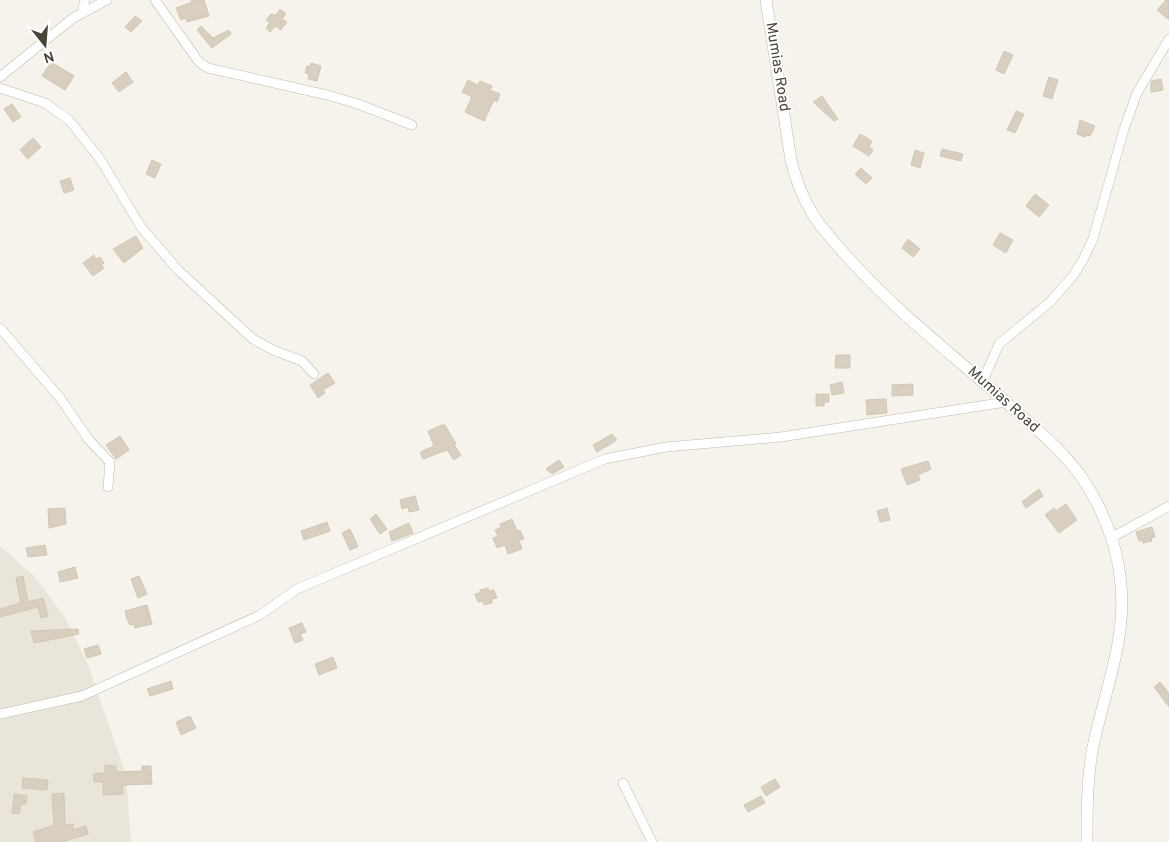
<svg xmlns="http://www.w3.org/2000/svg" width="1169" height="842" viewBox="0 0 1169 842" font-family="Overpass,sans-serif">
  <rect width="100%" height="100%" fill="#f6f3ec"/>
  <!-- residential -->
  <polygon fill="#eae5da" points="0,546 34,576 64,616 87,662 126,775 131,842 0,842"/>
  <!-- building -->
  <g fill="#d8cfc1" stroke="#d3c7b4">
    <polygon points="191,0 204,0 209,16 187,22 186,18 181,20 176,8 192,2"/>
    <polygon points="1166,0 1169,0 1169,20 1157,10"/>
    <polygon points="280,9 286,14 282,19 287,22 281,30 275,26 270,32 266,28 270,22 266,20 271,14 276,15"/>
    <polygon points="135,16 142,21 131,32 125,27"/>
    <polygon points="201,26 213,38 229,30 231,34 212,48 197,30"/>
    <polygon points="1004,51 1013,55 1004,74 996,70"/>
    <polygon points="51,62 74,76 65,90 42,76"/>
    <polygon points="311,63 321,66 317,81 308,79 309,74 305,73 307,66 310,66"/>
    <polygon points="126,72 133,82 119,92 112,83"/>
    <polygon points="1049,77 1058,80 1052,99 1043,96"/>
    <polygon points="1161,79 1163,90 1151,92 1151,81"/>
    <polygon points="468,80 478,85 480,81 492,86 490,90 500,94 497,102 494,100 484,121 465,112 472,97 462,92"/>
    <polygon points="822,96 838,119 834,121 813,102"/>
    <polygon points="12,104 21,117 13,122 4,109"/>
    <polygon points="1016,111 1024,114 1015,133 1007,130"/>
    <polygon points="1080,120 1095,126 1090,136 1086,135 1085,137 1077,134"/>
    <polygon points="860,134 872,141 869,147 873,150 869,156 853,146"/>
    <polygon points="33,138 41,147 28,159 20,150"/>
    <polygon points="942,149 963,154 961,161 940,156"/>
    <polygon points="915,150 924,153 920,168 911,165"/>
    <polygon points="152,160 161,164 155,178 146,174"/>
    <polygon points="861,168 872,178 866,184 855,174"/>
    <polygon points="70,178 74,190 64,193 60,181"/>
    <polygon points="1035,194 1049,205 1039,217 1026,206"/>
    <polygon points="1000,233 1013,240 1006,253 993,245"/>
    <polygon points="136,236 143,248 124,263 113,249"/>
    <polygon points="908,239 920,249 913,257 902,248"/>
    <polygon points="94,255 96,259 100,257 104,263 101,265 104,268 93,276 83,263"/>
    <polygon points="836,355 850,355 850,368 835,368"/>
    <polygon points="328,373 335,383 323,390 325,393 318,398 310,385"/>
    <polygon points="842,382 844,393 832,395 830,385"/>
    <polygon points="913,384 913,395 892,396 892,385"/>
    <polygon points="816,394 829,394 829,402 824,402 824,406 816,406"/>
    <polygon points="886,399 887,413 867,415 866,400"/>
    <polygon points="442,425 445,425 456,444 454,445 461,455 454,460 447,450 423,459 420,452 434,446 428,431"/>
    <polygon points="612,434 617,440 597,452 593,445"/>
    <polygon points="120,436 129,450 116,459 106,445"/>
    <polygon points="559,460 564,467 552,474 546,469"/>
    <polygon points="928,461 931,469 918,475 920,480 907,485 901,469"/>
    <polygon points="1039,489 1043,496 1026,508 1022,502"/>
    <polygon points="415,496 419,510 409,512 408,507 402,509 400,500"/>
    <polygon points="1066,504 1077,520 1059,533 1045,515 1054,508 1056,511"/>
    <polygon points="65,508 66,524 49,528 48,509"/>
    <polygon points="887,508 890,520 880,522 877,511"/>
    <polygon points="376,514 387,529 380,534 370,519"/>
    <polygon points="512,519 517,531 520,530 524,539 519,540 522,549 508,554 505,545 497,548 493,538 498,536 495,530 501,527 500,524"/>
    <polygon points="327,522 330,531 304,540 301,531"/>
    <polygon points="409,523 413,533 392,541 389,532"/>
    <polygon points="1152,527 1155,537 1151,538 1152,541 1143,543 1142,540 1139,541 1136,532"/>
    <polygon points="350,529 358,547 350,550 342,533"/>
    <polygon points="45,545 47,555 28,557 26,548"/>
    <polygon points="75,567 78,578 60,582 58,572"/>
    <polygon points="23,576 28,602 43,598 48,616 41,618 38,607 0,617 0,609 21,603 16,578"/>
    <polygon points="139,576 147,594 138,598 131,579"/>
    <polygon points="488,588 489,591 494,590 497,598 492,599 492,603 484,605 483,601 478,602 475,594 480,593 480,590"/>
    <polygon points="147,605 152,624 135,628 134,624 130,625 127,619 125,611"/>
    <polygon points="302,623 306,632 300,634 303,640 295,643 289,628"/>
    <polygon points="78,629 79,634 34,643 31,631"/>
    <polygon points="98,645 101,654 87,658 84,649"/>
    <polygon points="333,657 337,668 319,675 315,664"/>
    <polygon points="171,681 173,689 150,696 147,689"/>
    <polygon points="1160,682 1169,693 1169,707 1154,687"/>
    <polygon points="190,716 196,728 181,735 176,722"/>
    <polygon points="105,765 116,766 116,772 142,771 142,766 151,766 152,784 123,785 123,794 103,795 103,782 94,782 93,774 105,773"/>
    <polygon points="23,778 48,780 47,790 22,788"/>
    <polygon points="775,779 780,787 766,796 761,787"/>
    <polygon points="64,793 65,825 73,824 73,830 86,826 88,834 62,842 36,842 33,832 54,825 52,794"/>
    <polygon points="14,794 27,796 26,804 21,804 19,814 12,813"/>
    <polygon points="761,796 765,803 748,812 744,805"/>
  </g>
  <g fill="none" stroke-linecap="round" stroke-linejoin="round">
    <defs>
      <g id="minor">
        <polyline points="155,0 199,62 208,68 327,95 358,104 412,125"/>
        <polyline points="82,13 85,0"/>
        <polyline points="0,77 73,18 107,0"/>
        <polyline points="0,88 45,103 69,120 100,159 141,227 178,270 253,339 273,350 302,361 314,374"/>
        <polyline points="0,328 60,398 89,440 110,462 108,487"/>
        <polyline points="983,381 999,344 1050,302 1072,277 1083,260 1093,239 1124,129 1137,93 1169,39"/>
        <polyline points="1111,538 1169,506"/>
        <polyline points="0,714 82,696 260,615 297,589 605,459 666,447 781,437 1006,402"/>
        <polyline points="623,783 652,842"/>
      </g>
      <path id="tertiary" d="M766 0 791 160C803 209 820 227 853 263 903 318 962 362 1016 411 1038 431 1062 450 1080 475 1100 503 1116 541 1120 576 1129 638 1103 693 1092 752 1087 782 1087 812 1087 842"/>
    </defs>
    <!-- minor casing -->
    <use href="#minor" stroke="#c2bbae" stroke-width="10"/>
    <!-- tertiary casing -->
    <use href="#tertiary" stroke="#c2bbae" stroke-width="12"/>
    <!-- minor -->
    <use href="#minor" stroke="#fff" stroke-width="9"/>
    <!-- tertiary -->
    <use href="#tertiary" stroke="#fff" stroke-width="11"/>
  </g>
  <g text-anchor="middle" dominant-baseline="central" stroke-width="4" stroke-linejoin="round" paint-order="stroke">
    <!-- street labels -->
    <g font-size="15" fill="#4b4439" stroke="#fff">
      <text transform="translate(777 67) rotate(81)">Mumias Road</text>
      <text transform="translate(1003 400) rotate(42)">Mumias Road</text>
    </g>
  </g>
  <!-- north arrow -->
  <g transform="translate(45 45) rotate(163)" stroke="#ffffff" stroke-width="4" paint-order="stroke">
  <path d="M0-4L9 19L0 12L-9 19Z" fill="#4b4439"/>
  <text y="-8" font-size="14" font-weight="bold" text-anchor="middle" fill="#4b4439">N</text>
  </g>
</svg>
